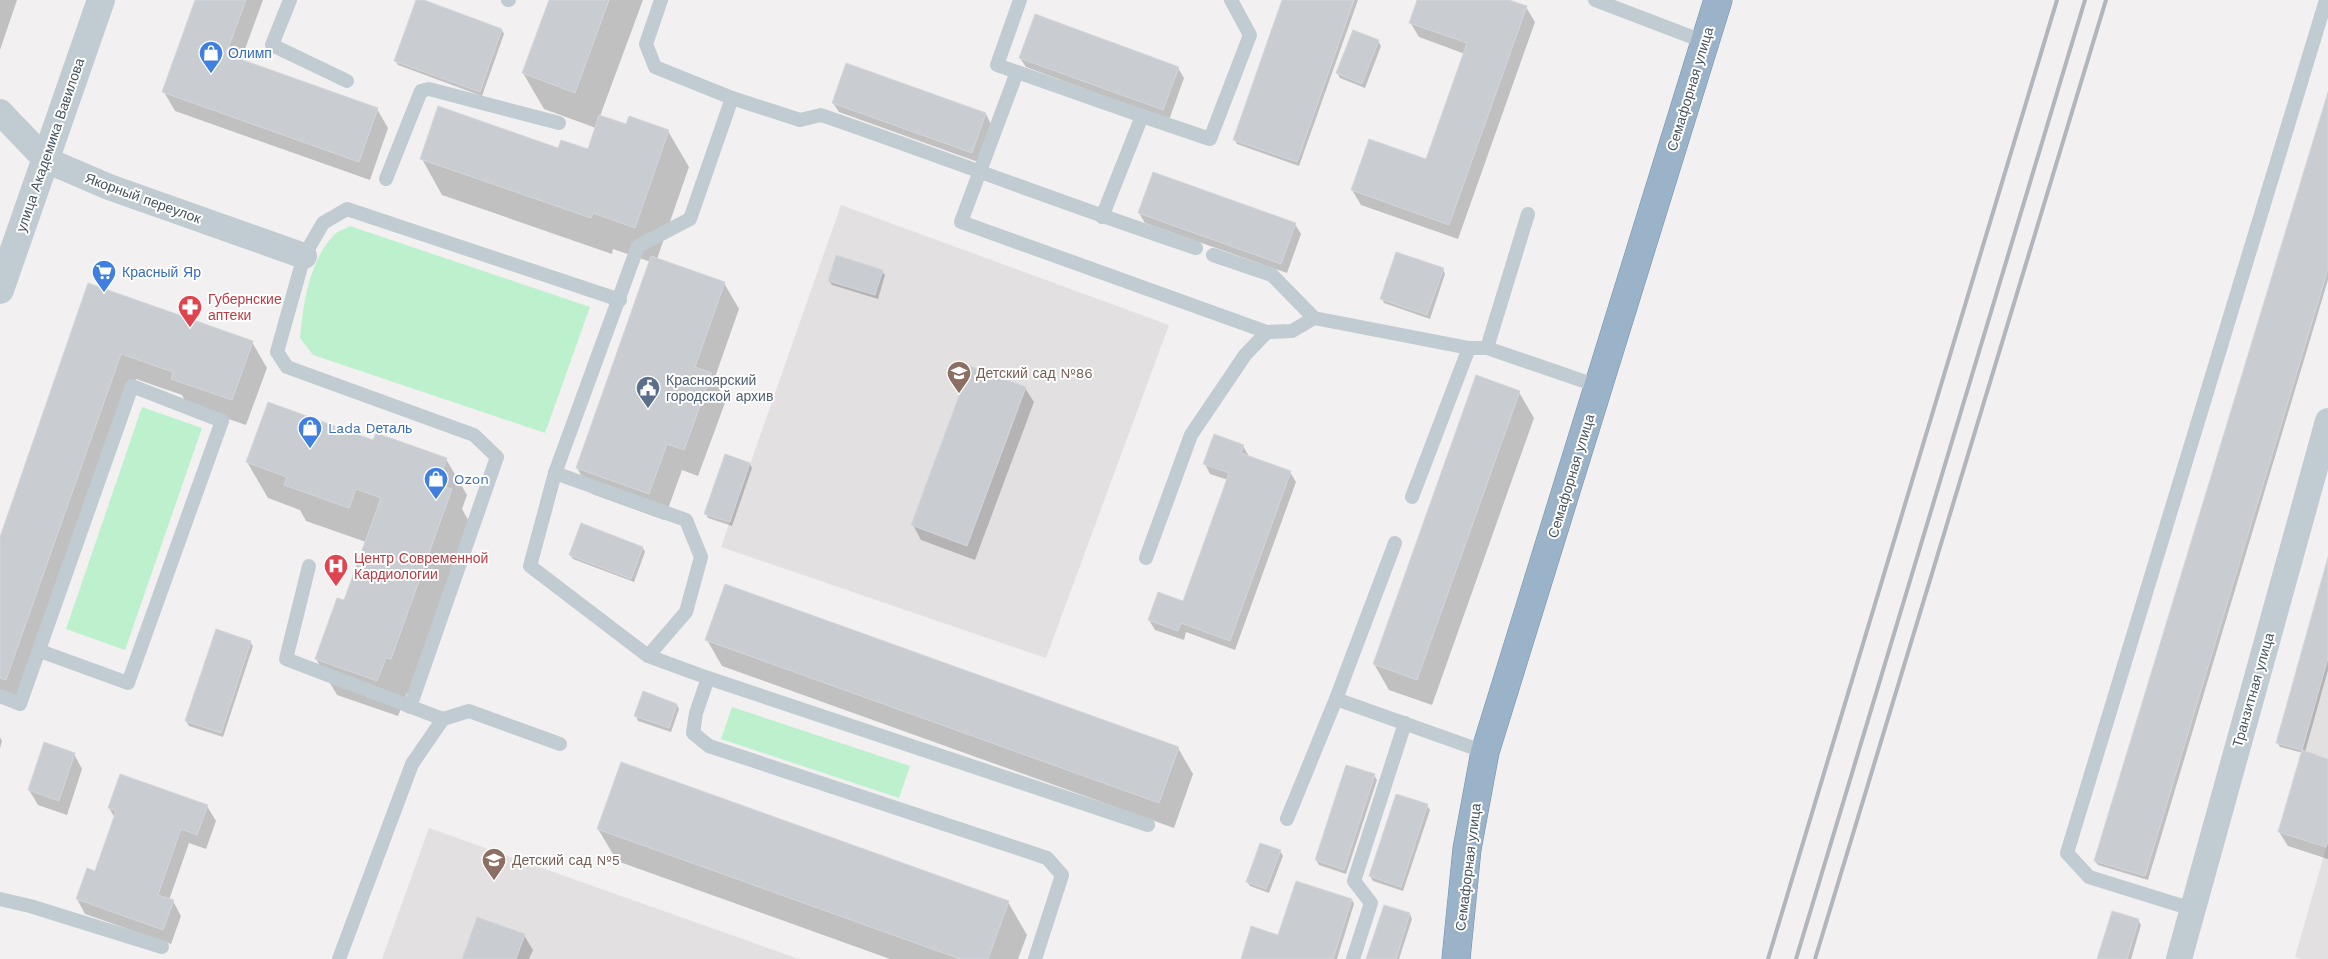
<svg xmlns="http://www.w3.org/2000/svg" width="2328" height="959" viewBox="0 0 2328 959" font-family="'Work Sans',sans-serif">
  <rect width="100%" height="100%" fill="#f2f0f0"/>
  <!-- education -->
  <g fill="#e3e0e2">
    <polygon points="841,205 1169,325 1046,658 721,547"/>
    <polygon points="2328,658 2328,759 2302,750"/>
    <polygon points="429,828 799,959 382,959"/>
    <polygon points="2328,841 2328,959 2302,959 2295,957"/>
  </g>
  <!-- green -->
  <g fill="#bdf1ce">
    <path d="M350 226 590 307 545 433 313 355 300 338C303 304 309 262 333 236 337 231 345 229 350 226Z"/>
    <polygon points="142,407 202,428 125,650 66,629"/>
    <polygon points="732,707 910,766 899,798 721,739"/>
  </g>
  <!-- shadow -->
  <g fill="#0003">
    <polygon points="0,0 17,0 0,50"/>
    <polygon points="197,0 263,0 241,60 377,109 388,128 370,180 175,111 164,92"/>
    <polygon points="417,0 502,30 504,34 482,96 398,65 395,60"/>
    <polygon points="550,0 643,0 600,116 627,125 668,131 689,167 657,259 724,283 739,309 714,380 726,400 698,476 682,470 664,520 592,494 577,468 651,262 613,249 612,254 442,195 422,159 559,149 588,150 596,128 544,109 523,73"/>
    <polygon points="1284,0 1358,0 1299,166 1237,144 1234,139"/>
    <polygon points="1418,0 1506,0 1526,7 1535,22 1458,239 1361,205 1352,190 1427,161 1465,54 1419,37 1410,22"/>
    <polygon points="1378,41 1381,46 1365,88 1340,78 1337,73"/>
    <polygon points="1020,58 1178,68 1184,78 1169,120 1026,67"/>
    <polygon points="847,65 986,114 991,124 978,162 839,112 833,103"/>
    <polygon points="2328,96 2328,280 2148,880 2098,865 2095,861"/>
    <polygon points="1139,213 1295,224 1301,234 1287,273 1145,223"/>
    <polygon points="1443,269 1445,274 1430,319 1384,303 1382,299"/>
    <polygon points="882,271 885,275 878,299 832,285 829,281"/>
    <polygon points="89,285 252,342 267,368 246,425 187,405 182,395 136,379 21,706 0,699 0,541"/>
    <polygon points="1025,388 1034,402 975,560 921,540 913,525"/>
    <polygon points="1519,392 1534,418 1432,705 1389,690 1374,664"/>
    <polygon points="374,442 446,459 467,495 462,509 472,527 412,695 407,693 398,716 337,695 316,659 345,602 366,542 306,521 300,510 268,498 247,462"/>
    <polygon points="1243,446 1249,456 1290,472 1296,482 1235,650 1186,632 1184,640 1155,630 1149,620 1184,602 1228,480 1210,474 1205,464"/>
    <polygon points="750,464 752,468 732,526 708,518 706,514"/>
    <polygon points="643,548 645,552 634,582 573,559 570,555"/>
    <polygon points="2328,561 2328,670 2305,752 2328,760 2328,859 2288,846 2279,832 2303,753 2280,747 2278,743"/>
    <polygon points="707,640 1178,748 1193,774 1174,828 722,666"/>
    <polygon points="250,642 253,646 223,737 189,726 186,721"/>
    <polygon points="677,705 679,709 671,732 638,721 636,716"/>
    <polygon points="0,737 2,741 0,748"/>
    <polygon points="74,754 82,769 67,815 38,805 29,790"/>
    <polygon points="1374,775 1377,780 1346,874 1319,865 1316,860"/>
    <polygon points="1427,805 1430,810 1403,891 1373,881 1370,876"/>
    <polygon points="207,806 216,821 206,849 189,843 169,900 173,901 181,916 171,944 85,914 77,899 96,873 115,818 109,808"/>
    <polygon points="598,829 1008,902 1027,935 1018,959 890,959 617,861"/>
    <polygon points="1280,851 1283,856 1269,893 1250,886 1247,882"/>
    <polygon points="1352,900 1354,904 1337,959 1242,959 1279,936"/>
    <polygon points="1410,914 1412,919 1399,959 1368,959"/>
    <polygon points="2138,920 2141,925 2131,959 2098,959"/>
    <polygon points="524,935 533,950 529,959 464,959"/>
  </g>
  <!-- building -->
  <g fill="#c9cdd2" stroke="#d3d6db">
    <polygon points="195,0 246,0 226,54 378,108 359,162 162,92"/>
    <polygon points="416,0 424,0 502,29 480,92 394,61"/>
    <polygon points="549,0 609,0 575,93 522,73"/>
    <polygon points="1282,0 1354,0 1297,162 1233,140"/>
    <polygon points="1417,0 1509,0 1527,6 1449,225 1351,190 1369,139 1426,159 1467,43 1409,23"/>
    <polygon points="1035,14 1179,67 1163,110 1019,58"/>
    <polygon points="1353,30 1379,40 1362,84 1336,73"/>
    <polygon points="846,63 986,113 972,153 832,103"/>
    <polygon points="2328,92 2328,269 2145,876 2094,861"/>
    <polygon points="438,106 558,148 561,140 588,149 599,115 626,124 629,116 669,130 635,228 593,213 591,218 420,159"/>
    <polygon points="1153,172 1296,223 1281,264 1138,213"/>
    <polygon points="1396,252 1444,268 1427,315 1380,299"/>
    <polygon points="836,255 883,270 875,295 828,281"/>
    <polygon points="651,256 725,282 695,367 712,373 684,450 667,444 649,494 576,468"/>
    <polygon points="88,283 253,341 232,400 171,379 173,372 121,354 6,680 0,678 0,537"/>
    <polygon points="970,366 1026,387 967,546 911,525"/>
    <polygon points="1476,375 1520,391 1417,680 1373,664"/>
    <polygon points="268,402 373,440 376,433 447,458 438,484 452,489 391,659 386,658 377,681 315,659 337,598 344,600 381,498 356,489 349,508 284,485 287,477 246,462"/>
    <polygon points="1214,434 1244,445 1241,453 1291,471 1230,641 1181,623 1178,631 1148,620 1158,592 1183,601 1229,473 1203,464"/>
    <polygon points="725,454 750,463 730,522 704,514"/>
    <polygon points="581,523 643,547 631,579 569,555"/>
    <polygon points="2328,557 2328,658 2302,750 2276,743"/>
    <polygon points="725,584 1179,747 1159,803 705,640"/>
    <polygon points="216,629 251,641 221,733 185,721"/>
    <polygon points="643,691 677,704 669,728 634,716"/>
    <polygon points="44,742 75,753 59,801 28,790"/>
    <polygon points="2302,750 2328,759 2328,841 2326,847 2278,832"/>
    <polygon points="621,762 1009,901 988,959 960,959 597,829"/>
    <polygon points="1346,765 1375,774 1344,870 1315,860"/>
    <polygon points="120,774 208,805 197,835 181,829 158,895 174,900 163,930 76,899 87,868 95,871 116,811 108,808"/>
    <polygon points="1396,794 1428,804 1401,887 1369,876"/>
    <polygon points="1260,843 1281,850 1266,889 1246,882"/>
    <polygon points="1296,881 1352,899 1333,959 1241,959 1251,926 1278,935"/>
    <polygon points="1384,905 1410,913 1396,959 1366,959"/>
    <polygon points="2112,911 2139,919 2127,959 2097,959"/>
    <polygon points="477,917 525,934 516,959 462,959"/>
  </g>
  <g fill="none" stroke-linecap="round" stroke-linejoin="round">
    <defs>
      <polyline id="trunk" points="1456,959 1467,849 1485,752 1718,0"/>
    </defs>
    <!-- trunk casing -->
    <use href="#trunk" stroke="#7190ac" stroke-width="29"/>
    <!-- service -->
    <g stroke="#c0cbd2" stroke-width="14">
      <polyline points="290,0 272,45 347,81"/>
      <polyline points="508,0 509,0"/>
      <path d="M661 0 646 44 655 67 732 98 800 120 821 115C946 158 1070 206 1196 248"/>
      <polyline points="1020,0 997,65 1142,116"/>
      <polyline points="1595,0 1705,42"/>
      <polyline points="1017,72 961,222 1267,332 1292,331 1314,318"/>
      <polyline points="732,98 690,219 638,246 555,473 530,566 648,656 708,678 1148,825"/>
      <polyline points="386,179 421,91 429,89 559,123"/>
      <polyline points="1102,217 1142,116 1210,139 1250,35 1231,0"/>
      <polyline points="1213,255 1272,275 1314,318 1469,348"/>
      <polyline points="1487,348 1528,214"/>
      <polyline points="555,473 686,520 701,557 686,612 648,656"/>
      <polyline points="1412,497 1469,348 1487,348 1598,386"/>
      <polyline points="1146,558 1191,435 1245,355 1267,332"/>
      <polyline points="309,566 286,659 443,719"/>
      <polyline points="708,678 696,713 693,733 709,746 1047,858 1062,875 1035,959"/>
      <polyline points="0,696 20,704 132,386 222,421 128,683 40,651"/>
      <polyline points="1336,699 1485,752"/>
      <polyline points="410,707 497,457 474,435 287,367 277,352 304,256 323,223 347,209 620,300"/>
      <polyline points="1287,819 1336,699 1395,543"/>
      <polyline points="0,899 30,906 162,947"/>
      <polyline points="2192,909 2089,877 2067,853 2326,0"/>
      <polyline points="339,959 412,764 443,719 469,711 560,744"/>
      <polyline points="1353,959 1371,903 1354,881 1405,723"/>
    </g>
    <!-- minor -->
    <g stroke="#c0cbd2" stroke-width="26">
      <polyline points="0,112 46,160 109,187 304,256"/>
      <polyline points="2179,959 2328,421"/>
    </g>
    <!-- tertiary -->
    <polyline stroke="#c0cbd2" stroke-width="28" points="0,290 101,0"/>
    <!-- trunk -->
    <use href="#trunk" stroke="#9ab3c8" stroke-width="28"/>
    <!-- rail -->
    <g stroke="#b2b5ba" stroke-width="4">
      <polyline points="1768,959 2057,0"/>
      <polyline points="1796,959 2085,0"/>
      <polyline points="1815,959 2106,0"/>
    </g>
  </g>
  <!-- icons -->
  <defs>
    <symbol id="shop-pin" viewBox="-11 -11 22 30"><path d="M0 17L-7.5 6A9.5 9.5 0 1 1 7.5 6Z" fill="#3f7fe0" stroke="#fff"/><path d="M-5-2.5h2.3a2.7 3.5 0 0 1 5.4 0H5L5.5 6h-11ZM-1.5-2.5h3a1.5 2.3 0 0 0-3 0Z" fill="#fff"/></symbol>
    <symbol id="supermarket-pin" viewBox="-11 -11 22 30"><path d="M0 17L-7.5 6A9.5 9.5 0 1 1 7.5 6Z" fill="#3f7fe0" stroke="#fff"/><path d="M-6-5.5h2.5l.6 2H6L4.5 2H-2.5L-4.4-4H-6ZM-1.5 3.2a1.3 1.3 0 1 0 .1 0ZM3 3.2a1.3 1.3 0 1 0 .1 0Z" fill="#fff"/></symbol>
    <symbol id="pharmacy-pin" viewBox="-11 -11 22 30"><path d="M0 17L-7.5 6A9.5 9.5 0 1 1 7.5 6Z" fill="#e0444e" stroke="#fff"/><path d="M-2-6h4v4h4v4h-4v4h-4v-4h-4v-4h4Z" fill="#fff"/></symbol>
    <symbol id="school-pin" viewBox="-11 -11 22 30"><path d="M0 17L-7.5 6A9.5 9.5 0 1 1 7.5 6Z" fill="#8d6e63" stroke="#fff"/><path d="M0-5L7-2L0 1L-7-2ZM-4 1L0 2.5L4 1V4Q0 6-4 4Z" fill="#fff"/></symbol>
    <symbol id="civic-pin" viewBox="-11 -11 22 30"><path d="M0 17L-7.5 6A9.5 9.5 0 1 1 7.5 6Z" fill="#5c6f8a" stroke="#fff"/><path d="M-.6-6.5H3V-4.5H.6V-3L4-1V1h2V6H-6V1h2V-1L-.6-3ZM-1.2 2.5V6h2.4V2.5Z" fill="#fff"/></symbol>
    <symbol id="hospital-pin" viewBox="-11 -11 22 30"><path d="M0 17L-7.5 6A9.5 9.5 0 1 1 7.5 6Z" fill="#e0444e" stroke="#fff"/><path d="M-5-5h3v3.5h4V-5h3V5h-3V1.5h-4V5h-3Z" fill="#fff"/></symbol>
  </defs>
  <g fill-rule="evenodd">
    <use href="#shop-pin" x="197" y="39" width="28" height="38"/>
    <use href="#supermarket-pin" x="90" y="258" width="28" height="38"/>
    <use href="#pharmacy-pin" x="176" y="293" width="28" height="38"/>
    <use href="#school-pin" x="945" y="359" width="28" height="38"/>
    <use href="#civic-pin" x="634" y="374" width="28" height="38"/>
    <use href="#shop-pin" x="296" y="414" width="28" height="38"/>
    <use href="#shop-pin" x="422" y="465" width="28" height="38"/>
    <use href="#hospital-pin" x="322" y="552" width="28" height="38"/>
    <use href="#school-pin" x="480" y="846" width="28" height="38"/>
  </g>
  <g text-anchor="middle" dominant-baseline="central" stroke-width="4" stroke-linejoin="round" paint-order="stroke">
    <!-- shop labels -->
    <g font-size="14" fill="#366cbe" stroke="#fff" text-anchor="start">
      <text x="228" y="53">Олимп</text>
      <text x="122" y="272">Красный Яр</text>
      <text x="328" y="428">Lada Dеталь</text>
      <text x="454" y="479">Ozon</text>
    </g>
    <!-- street labels -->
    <g font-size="14" fill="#47545e" stroke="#fff">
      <text transform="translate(1690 89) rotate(-73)">Семафорная улица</text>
      <text transform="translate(50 145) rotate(-71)">улица Академика Вавилова</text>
      <text transform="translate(143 198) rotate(20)">Якорный переулок</text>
      <text transform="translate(1571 476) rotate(-73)">Семафорная улица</text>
      <text transform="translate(2253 690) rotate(-74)">Транзитная улица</text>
      <text transform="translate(1468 867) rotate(-83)">Семафорная улица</text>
    </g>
    <!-- health labels -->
    <g font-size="14" fill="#be3a42" stroke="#fff" text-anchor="start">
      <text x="208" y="299">Губернские<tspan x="208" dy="16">аптеки</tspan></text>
      <text x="354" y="558">Центр Современной<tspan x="354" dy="16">Кардиологии</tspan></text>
    </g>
    <!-- education labels -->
    <g font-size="14" fill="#785e54" stroke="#fff" text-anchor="start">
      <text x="976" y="373">Детский сад №86</text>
      <text x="512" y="860">Детский сад №5</text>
    </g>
    <!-- service labels -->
    <g font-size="14" fill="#4e5e75" stroke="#fff" text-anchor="start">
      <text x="666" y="380">Красноярский<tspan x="666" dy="16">городской архив</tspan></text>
    </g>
  </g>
</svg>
